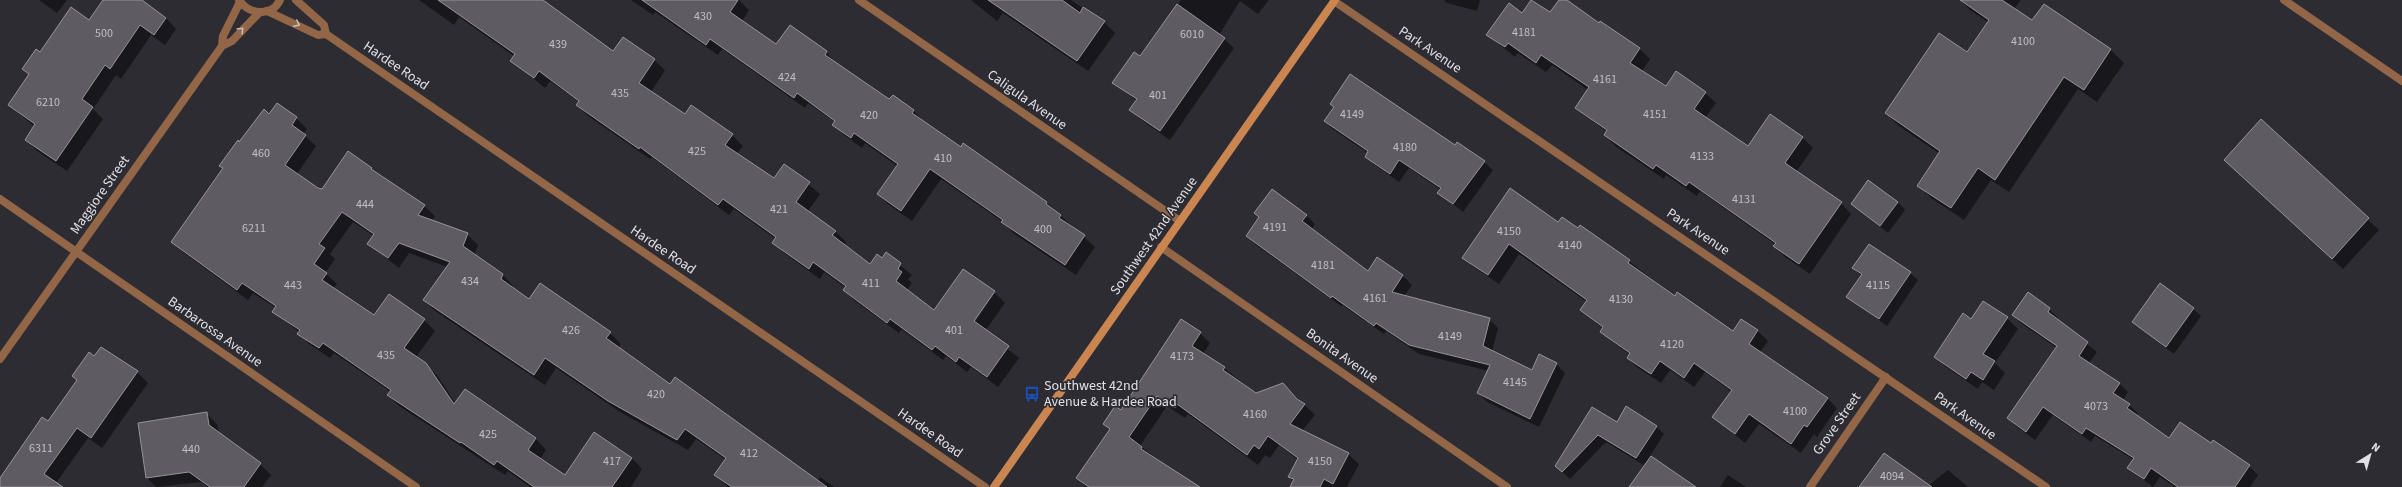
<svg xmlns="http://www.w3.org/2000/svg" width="2402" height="487" viewBox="0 0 2402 487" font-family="'Source Sans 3',sans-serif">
  <rect width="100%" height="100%" fill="#2d2c33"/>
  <!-- shadow -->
  <g fill="#0007">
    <polygon points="39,0 67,0 57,13"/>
    <polygon points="104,0 140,0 166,18 176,29 165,45 151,35 121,79 116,75 93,109 103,119 67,171 37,151 26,140 35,127 9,105 30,75 23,68 40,53 90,21"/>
    <polygon points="419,0 545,0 544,2 613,53 654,60 665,70 651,92 685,115 732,135 743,146 737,154 774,180 785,165 820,194 808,211 835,232 829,239 830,240 836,232 846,242 844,245 871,265 882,259 886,254 912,275 908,279 912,283 907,290 934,311 994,292 970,325 972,326 995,293 1005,303 985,331 1019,358 998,387 971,367 967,372 946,356 943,360 901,329 899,333 855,301 844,290 846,288 824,272 820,279 784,253 773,242 776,239 734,209 729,215 652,157 650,159 588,116 577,105 579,102 550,81 545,88 511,60 514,56 459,17 454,25"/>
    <polygon points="631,0 739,0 749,10 742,21 777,46 826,52 836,64 890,101 893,96 914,111 924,122 961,148 963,144 1047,203 1095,247 1076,275 1013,233 1003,222 941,179 912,221 889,205 878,194 897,166 865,143 862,148 844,135 834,124 835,122 808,103 805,108 722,49 718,55 655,12 653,15"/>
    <polygon points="971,0 1071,0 1104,22 1115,33 1088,71 1003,13 997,21"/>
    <polygon points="1181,0 1269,0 1258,14 1240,1 1219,35 1234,48 1170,140 1140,119 1131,110 1137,101 1114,83 1140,57"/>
    <polygon points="1444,0 1480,0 1477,11 1447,3"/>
    <polygon points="1560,0 1565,0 1599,24 1601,22 1640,49 1650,59 1642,71 1666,87 1705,93 1716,103 1705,118 1748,147 1803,138 1813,148 1796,172 1841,203 1851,214 1810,274 1785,257 1774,246 1776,245 1700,191 1697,196 1666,175 1664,179 1615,146 1605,135 1607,132 1576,108 1588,90 1552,65 1546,72 1518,53 1515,57 1488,35 1522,14 1550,13"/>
    <polygon points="1960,0 2021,0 2014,9 2033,22 2044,5 2111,50 2124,63 2097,102 2078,89 2009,192 1991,180 1964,220 1931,198 1918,185 1940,154 1899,126 1886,113 1967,53 1988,22 1971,11"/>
    <polygon points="270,115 296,118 307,129 303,134 316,146 297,174 322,191 371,169 424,206 435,216 432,221 467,234 478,245 474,255 503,275 513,286 512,288 529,300 610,333 621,344 618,348 670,385 817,482 820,477 834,487 728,487 715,475 726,460 696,439 688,450 620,412 556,368 545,385 435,311 424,300 447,267 409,253 399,268 369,244 374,236 353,222 330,254 335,259 325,273 337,284 333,289 375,317 424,320 435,331 416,357 437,375 456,404 465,390 536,439 546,450 540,459 565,477 595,433 632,458 642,469 631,487 530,487 508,471 505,475 399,406 388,395 391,392 334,353 330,358 309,344 299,332 273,311 276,308 253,293 248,300 183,252 173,242 223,169 221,166 240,143"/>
    <polygon points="1325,121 1455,147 1484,162 1493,170 1463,212 1439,193 1441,190 1409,168 1399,182 1375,165 1366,156 1368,153 1334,130"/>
    <polygon points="2261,121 2379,230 2343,269 2236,170"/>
    <polygon points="1898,202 1905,210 1888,233 1852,204"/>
    <polygon points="1255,213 1306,215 1315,224 1312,229 1368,272 1377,259 1403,276 1412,285 1404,296 1489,319 1498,328 1492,352 1532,371 1556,364 1565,373 1539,427 1487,402 1478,393 1489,371 1419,354 1386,331 1384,334 1342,305 1341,306 1256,245 1247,236 1260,218"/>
    <polygon points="1558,224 1629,261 1675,297 1734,332 1742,320 1758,331 1768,341 1760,352 1827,398 1837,408 1817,437 1814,434 1801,453 1759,424 1745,443 1713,417 1732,392 1705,372 1694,387 1670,370 1661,383 1638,368 1628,358 1630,355 1601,332 1603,329 1581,310 1587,302 1519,254 1499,284 1474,267 1464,258"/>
    <polygon points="1853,268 1910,273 1918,280 1887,326 1848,297 1862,276"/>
    <polygon points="2028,294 2049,309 2058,318 2057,320 2097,352 2089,363 2119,383 2128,392 2123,400 2138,413 2136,416 2169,439 2211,445 2249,466 2258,475 2250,487 2175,487 2160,477 2153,487 2128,467 2134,460 2095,436 2091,442 2053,415 2035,440 2017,427 2008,418 2057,348 2022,324 2013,315"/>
    <polygon points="2193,309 2201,316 2174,354 2133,322"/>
    <polygon points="2007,318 2018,329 1995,363 2005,373 1994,390 1982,382 1978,389 1946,367 1935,356"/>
    <polygon points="1200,333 1210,343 1203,354 1224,368 1256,394 1283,384 1315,415 1302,431 1348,454 1359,464 1347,487 1291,487 1294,481 1290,476 1298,460 1279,445 1270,458 1265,455 1258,465 1188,414 1185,418 1167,406 1140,446 1194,487 1086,487 1077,478 1110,430 1104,424 1121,411"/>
    <polygon points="95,357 137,372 148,383 102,448 88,438 56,483 61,487 0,487 0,480 48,422 78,381 73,376"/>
    <polygon points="1593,408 1617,423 1656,426 1664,434 1650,456 1694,487 1630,487 1645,466 1606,442 1570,479 1556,466"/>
    <polygon points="206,413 217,424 219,434 260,464 271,475 262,487 208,487 201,482 156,487 147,478 139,424"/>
    <polygon points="1948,470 1968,487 1860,487 1928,486"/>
    <polygon points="1728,475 1746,487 1720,487"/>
  </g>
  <!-- building -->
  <g fill="#5e5b63" stroke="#96939b">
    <polygon points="103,0 142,0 166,18 154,35 140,25 110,69 105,65 82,99 93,107 56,161 25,140 35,124 8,105 29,74 22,69 36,49 40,52 71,7 89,20"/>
    <polygon points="438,0 543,0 613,51 623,37 655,59 639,83 685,114 691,105 733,134 725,145 774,178 784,164 810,182 796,202 836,231 832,235 870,264 877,254 882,258 886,252 901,263 898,269 902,272 896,281 934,310 963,269 995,291 974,321 1009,346 987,377 959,357 956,362 935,346 932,350 890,319 887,323 843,290 846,286 813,262 809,269 772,243 776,237 723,199 718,205 640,147 639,149 576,105 579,101 539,71 534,78 510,61 515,54"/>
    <polygon points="642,0 738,0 730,12 776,44 790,25 827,51 825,55 889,99 893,95 914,110 912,113 961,147 963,143 1047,202 1046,204 1061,215 1059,218 1085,235 1065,265 1001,222 1003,220 930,169 901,211 877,194 898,164 854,133 851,138 832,125 835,121 797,93 794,98 710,39 706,45"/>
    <polygon points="988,0 1062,0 1080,13 1083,7 1105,21 1077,61"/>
    <polygon points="1531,0 1550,12 1559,0 1567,0 1599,23 1600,21 1640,48 1630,63 1666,86 1676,71 1706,92 1694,109 1748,146 1770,114 1803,137 1785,163 1842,202 1799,264 1773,246 1776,243 1689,182 1686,186 1656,165 1653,169 1604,135 1607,130 1575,108 1589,87 1541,55 1536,63 1508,43 1505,47 1486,35 1509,3 1522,13"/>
    <polygon points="1960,0 2002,0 2032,20 2044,4 2111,49 2084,90 2064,77 1995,180 1978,168 1951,208 1917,186 1940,151 1885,113 1939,33 1967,52 1989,20"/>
    <polygon points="1177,4 1225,38 1160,131 1129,110 1137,99 1112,83 1134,52 1140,56"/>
    <polygon points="1350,74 1455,145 1457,142 1485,161 1453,204 1437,193 1441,188 1399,160 1390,174 1365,157 1368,151 1324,121 1334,107 1330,104"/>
    <polygon points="277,103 297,117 292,125 306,135 285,165 318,188 322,189 348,151 372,168 371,169 425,205 418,215 468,233 463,246 503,274 501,279 529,299 540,283 611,332 606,338 670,384 675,377 827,487 732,487 714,475 726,458 685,429 677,440 608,401 545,358 534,375 423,300 450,262 399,243 388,258 367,244 374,234 342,212 319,244 325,248 314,264 327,273 322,280 374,315 389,294 425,319 404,348 426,363 454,404 465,389 536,438 528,450 565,475 594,432 632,458 612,487 534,487 497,461 494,465 461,442 460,443 387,395 391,390 323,343 319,348 297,334 300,330 272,312 276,306 242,283 237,290 171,242 223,168 219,166 238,140 239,142 264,109 269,114"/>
    <polygon points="2261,119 2369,218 2332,259 2224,160"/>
    <polygon points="1868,180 1898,202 1880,226 1851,204"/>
    <polygon points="1510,188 1558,222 1562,217 1578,228 1580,225 1630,260 1628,263 1675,296 1677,292 1733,331 1741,319 1758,330 1749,344 1828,398 1807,427 1804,425 1791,444 1749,414 1735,434 1712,417 1732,390 1694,363 1684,378 1660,361 1651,374 1627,358 1630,353 1600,332 1603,327 1580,310 1587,300 1509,244 1488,275 1462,258"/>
    <polygon points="1272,189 1307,215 1302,221 1368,271 1377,257 1403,275 1392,292 1490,318 1483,346 1532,370 1539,354 1557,363 1530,419 1477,393 1490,365 1409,345 1376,323 1374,326 1332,296 1331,298 1246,236 1259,217 1254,213"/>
    <polygon points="1869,244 1911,272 1879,319 1846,297 1862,274 1852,268"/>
    <polygon points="2160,283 2194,308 2166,347 2132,322"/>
    <polygon points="2028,292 2050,308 2048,312 2088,342 2079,356 2120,383 2113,393 2130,404 2127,408 2169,438 2180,422 2211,443 2213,440 2250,465 2235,487 2178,487 2151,468 2144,479 2127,468 2134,458 2086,428 2082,434 2043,407 2026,432 2007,418 2057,346 2012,315"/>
    <polygon points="1983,301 2008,317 1983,354 1995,361 1983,380 1971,372 1966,379 1934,357 1963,313 1971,319"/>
    <polygon points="1181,319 1201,332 1192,346 1225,367 1223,370 1256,393 1283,383 1297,399 1305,404 1290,424 1349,453 1333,484 1324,479 1320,487 1290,487 1294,479 1288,477 1298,458 1268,436 1259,449 1254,445 1247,455 1177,404 1175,408 1157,396 1129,437 1142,447 1141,449 1200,487 1089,487 1076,478 1110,429 1103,424 1115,406 1121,410"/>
    <polygon points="101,347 138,371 91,438 77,428 44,474 63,487 0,487 0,478 42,417 48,421 77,380 72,376 89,352 94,356"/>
    <polygon points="1626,406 1657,426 1636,458 1598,435 1562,472 1555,466 1592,407 1617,422"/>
    <polygon points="207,412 209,425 261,463 244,487 210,487 189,472 146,478 138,423"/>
    <polygon points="1884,453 1932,487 1859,487"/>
    <polygon points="1651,456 1696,487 1629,487"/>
  </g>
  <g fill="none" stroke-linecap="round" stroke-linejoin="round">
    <!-- minor -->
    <g stroke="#926646" stroke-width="8">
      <polyline points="859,0 1180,221"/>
      <polyline points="2284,0 2402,81"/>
      <polyline points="1334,1 2046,487"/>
      <polyline points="222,46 232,41 259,13"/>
      <polyline points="0,199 416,487"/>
      <polyline points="1161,247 1507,487"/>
      <polyline points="0,359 222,46 223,36 240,2"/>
      <polyline points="1810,487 1886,377"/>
    </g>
    <!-- tertiary -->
    <g stroke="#926646" stroke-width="8">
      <path d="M239 0C249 15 272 17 280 0"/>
      <polyline points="296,0 324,25 326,34"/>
      <polyline points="267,11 318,35 326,34 985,487"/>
    </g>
    <!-- secondary -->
    <polyline stroke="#cb8550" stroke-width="8" points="994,487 1335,0"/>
  </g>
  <!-- one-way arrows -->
  <defs><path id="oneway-chevron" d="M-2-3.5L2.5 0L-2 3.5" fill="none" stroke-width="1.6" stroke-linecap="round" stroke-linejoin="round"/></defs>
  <g stroke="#c9bbb5">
    <use href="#oneway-chevron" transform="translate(297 24) rotate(27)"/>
    <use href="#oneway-chevron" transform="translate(241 30) rotate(-46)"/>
  </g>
  <!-- icons -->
  <defs>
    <symbol id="bus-bare" viewBox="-9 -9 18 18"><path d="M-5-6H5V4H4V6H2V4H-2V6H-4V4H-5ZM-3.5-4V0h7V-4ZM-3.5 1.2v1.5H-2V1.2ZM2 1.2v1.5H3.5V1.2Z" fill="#1a4fb4" stroke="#2d2c33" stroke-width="2.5" paint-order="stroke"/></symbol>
  </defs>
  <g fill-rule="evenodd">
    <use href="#bus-bare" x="1021" y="383" width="22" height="22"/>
  </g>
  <g text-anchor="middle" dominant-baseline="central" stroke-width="3.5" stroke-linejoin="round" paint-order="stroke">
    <!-- number labels -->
    <g font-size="12" fill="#c0bec4">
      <text x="703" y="16">430</text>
      <text x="1524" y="32">4181</text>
      <text x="104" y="33">500</text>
      <text x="1192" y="34">6010</text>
      <text x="2023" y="41">4100</text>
      <text x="558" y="44">439</text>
      <text x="787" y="77">424</text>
      <text x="1605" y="79">4161</text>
      <text x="620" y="93">435</text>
      <text x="1158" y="95">401</text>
      <text x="48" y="102">6210</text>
      <text x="1352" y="114">4149</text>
      <text x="1655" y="114">4151</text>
      <text x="869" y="115">420</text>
      <text x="1405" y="147">4180</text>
      <text x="697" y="151">425</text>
      <text x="261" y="153">460</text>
      <text x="1702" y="156">4133</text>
      <text x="943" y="158">410</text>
      <text x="1744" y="199">4131</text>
      <text x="365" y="204">444</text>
      <text x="779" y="209">421</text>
      <text x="1275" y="227">4191</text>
      <text x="254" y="228">6211</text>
      <text x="1043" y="229">400</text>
      <text x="1509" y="231">4150</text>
      <text x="1570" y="245">4140</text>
      <text x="1323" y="265">4181</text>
      <text x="470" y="281">434</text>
      <text x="871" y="283">411</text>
      <text x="293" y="285">443</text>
      <text x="1878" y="285">4115</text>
      <text x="1375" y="298">4161</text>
      <text x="1621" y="299">4130</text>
      <text x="571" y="330">426</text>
      <text x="954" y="330">401</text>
      <text x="1450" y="336">4149</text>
      <text x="1672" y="344">4120</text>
      <text x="386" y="355">435</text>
      <text x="1182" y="356">4173</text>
      <text x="1515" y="382">4145</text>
      <text x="656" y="394">420</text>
      <text x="2096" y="406">4073</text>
      <text x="1795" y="411">4100</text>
      <text x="1255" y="414">4160</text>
      <text x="488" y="434">425</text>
      <text x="41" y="448">6311</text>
      <text x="191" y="449">440</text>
      <text x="749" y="453">412</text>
      <text x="612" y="461">417</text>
      <text x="1320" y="461">4150</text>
      <text x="1892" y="476">4094</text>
    </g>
    <!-- street labels -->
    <g font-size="14" fill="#e0dfe4" stroke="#2d2c33">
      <text transform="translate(1430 50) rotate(34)">Park Avenue</text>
      <text transform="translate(396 66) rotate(34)">Hardee Road</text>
      <text transform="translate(1027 100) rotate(35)">Caligula Avenue</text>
      <text transform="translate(100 195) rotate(-55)">Maggiore Street</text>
      <text transform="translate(1698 232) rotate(34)">Park Avenue</text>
      <text transform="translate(1154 236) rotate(-55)">Southwest 42nd Avenue</text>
      <text transform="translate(663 250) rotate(34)">Hardee Road</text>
      <text transform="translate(215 332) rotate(35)">Barbarossa Avenue</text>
      <text transform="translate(1342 356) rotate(35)">Bonita Avenue</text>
      <text transform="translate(1965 416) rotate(35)">Park Avenue</text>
      <text transform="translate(1837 424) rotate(-55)">Grove Street</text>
      <text transform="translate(930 433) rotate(35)">Hardee Road</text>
    </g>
    <!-- poi labels -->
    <g font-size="14" fill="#e0dfe4" stroke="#2d2c33" text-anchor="start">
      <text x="1044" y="386">Southwest 42nd<tspan x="1044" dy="16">Avenue &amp; Hardee Road</tspan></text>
    </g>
  </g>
  <!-- north arrow -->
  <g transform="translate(2370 455) rotate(37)" stroke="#2d2c33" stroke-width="3" paint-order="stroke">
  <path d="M0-3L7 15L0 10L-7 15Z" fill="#e0dfe4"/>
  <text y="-6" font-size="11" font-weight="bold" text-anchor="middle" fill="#e0dfe4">N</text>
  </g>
</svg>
